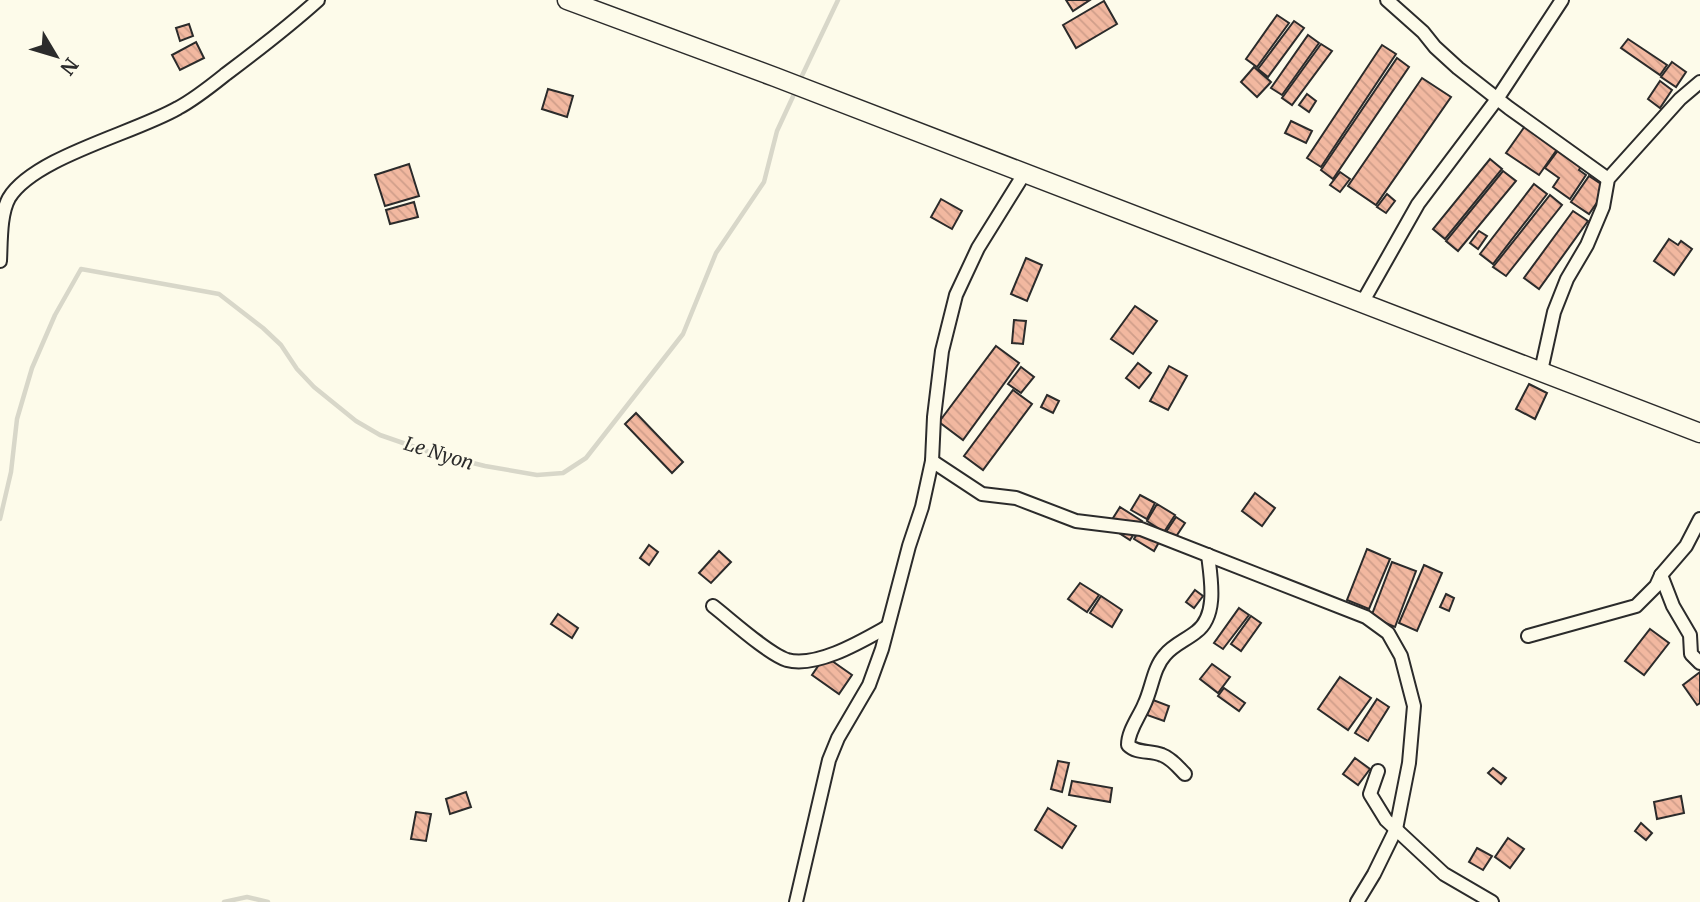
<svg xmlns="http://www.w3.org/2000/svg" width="1700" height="902" viewBox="0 0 1700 902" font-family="Merriweather,serif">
  <defs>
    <pattern id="building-back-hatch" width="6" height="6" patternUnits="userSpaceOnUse" patternTransform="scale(1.75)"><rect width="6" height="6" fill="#f2b8a0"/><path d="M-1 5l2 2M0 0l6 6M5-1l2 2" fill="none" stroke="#d09e8a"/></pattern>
  </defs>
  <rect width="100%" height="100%" fill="#fdfbea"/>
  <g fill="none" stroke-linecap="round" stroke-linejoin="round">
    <!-- stream -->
    <g stroke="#d8d7c9" stroke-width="4.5">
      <polyline points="799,82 838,0"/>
      <polyline points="0,519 11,472 17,419 32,368 55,315 81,269 219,294 263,328 281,345 297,369 314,387 356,421 380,435 432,453 485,466 537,475 563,473 586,458 683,334 716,253 764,182 777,131 796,90"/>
      <polyline points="224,902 247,897 268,902"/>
    </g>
  </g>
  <!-- building -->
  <g fill="url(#building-back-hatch)" stroke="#2b2b2b" stroke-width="2">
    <polygon points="1066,0 1090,0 1073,11"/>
    <polygon points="1104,1 1117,24 1076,48 1063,25"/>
    <polygon points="1277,15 1289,23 1257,67 1246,59"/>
    <polygon points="1294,21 1304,28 1268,77 1258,69"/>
    <polygon points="189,24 193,36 180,41 176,28"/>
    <polygon points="1308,35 1319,43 1282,95 1271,88"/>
    <polygon points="1628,39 1667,65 1660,75 1621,48"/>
    <polygon points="196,42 204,58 180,70 172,55"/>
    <polygon points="1321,44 1332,51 1292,105 1282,98"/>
    <polygon points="1382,45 1396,54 1321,167 1307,158"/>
    <polygon points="1397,58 1409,67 1333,179 1321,170"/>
    <polygon points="1672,62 1686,72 1676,87 1661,77"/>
    <polygon points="1254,67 1271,82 1257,97 1241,82"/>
    <polygon points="1422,78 1451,97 1376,205 1348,186"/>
    <polygon points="1660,81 1672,90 1660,108 1648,99"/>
    <polygon points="548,89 573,96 567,117 542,109"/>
    <polygon points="1307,94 1316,101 1309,112 1299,105"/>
    <polygon points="1291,121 1312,131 1306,143 1285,133"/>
    <polygon points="1525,126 1558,148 1539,175 1506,153"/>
    <polygon points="1559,149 1582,165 1579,170 1586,175 1570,199 1553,187 1559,178 1545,168"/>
    <polygon points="1490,159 1502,169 1445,239 1433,229"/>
    <polygon points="409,164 419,196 385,206 375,175"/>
    <polygon points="1503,171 1516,181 1458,251 1446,241"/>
    <polygon points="1340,172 1350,179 1340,192 1330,185"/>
    <polygon points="1589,176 1607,188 1589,214 1571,202"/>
    <polygon points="1534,184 1547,194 1493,264 1480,254"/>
    <polygon points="1387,194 1395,201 1386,213 1377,207"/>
    <polygon points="1550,195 1562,205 1506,276 1493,267"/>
    <polygon points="941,199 962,211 952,229 931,217"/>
    <polygon points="414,202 418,217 390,224 386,210"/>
    <polygon points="1573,211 1588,221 1539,289 1524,278"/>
    <polygon points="1479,231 1487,236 1478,249 1470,243"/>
    <polygon points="1669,239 1678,245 1681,241 1692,249 1674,275 1654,261"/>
    <polygon points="1026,258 1042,265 1027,301 1011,294"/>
    <polygon points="1135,306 1157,321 1133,354 1111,339"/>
    <polygon points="1014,320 1026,321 1023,344 1012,343"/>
    <polygon points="996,346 1019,363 963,440 939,422"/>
    <polygon points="1138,363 1151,373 1139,388 1126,378"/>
    <polygon points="1169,366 1187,376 1168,410 1150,401"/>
    <polygon points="1021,367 1034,377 1021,393 1008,384"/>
    <polygon points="1529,384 1547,393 1535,419 1516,409"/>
    <polygon points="1013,390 1032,404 983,470 964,456"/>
    <polygon points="1047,395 1059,401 1053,413 1041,407"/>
    <polygon points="636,413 683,462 672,473 625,424"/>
    <polygon points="1255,493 1275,508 1262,526 1242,511"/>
    <polygon points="1140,495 1155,503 1147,519 1131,510"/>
    <polygon points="1157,504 1175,515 1164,532 1147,521"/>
    <polygon points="1120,507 1142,521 1130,540 1108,526"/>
    <polygon points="1176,517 1185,523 1175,538 1166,532"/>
    <polygon points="1143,523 1163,535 1154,551 1134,539"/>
    <polygon points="649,545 658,552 649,565 640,558"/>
    <polygon points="1367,549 1390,559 1369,609 1347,600"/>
    <polygon points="719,551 731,562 711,583 699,573"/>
    <polygon points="1392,562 1416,571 1395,627 1371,617"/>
    <polygon points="1424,565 1442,573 1417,631 1399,623"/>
    <polygon points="1080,583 1099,595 1087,612 1068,599"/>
    <polygon points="1195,590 1203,596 1194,608 1186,602"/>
    <polygon points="1446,594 1454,598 1449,611 1440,607"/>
    <polygon points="1101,596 1122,610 1112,627 1090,613"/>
    <polygon points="1239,608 1249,615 1223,649 1214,643"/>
    <polygon points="558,614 578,628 572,638 551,624"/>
    <polygon points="1251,616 1261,623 1241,651 1231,644"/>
    <polygon points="1650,629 1669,643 1644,675 1625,661"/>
    <polygon points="825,656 852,675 839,694 812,675"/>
    <polygon points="1212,664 1230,677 1218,693 1200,679"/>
    <polygon points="1700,672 1700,703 1697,705 1683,685"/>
    <polygon points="1340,677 1371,698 1348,730 1318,709"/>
    <polygon points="1224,688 1245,703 1239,711 1218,696"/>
    <polygon points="1377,699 1389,707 1368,741 1355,733"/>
    <polygon points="1153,700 1169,706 1164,721 1147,715"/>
    <polygon points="1355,758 1370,769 1358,785 1343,774"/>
    <polygon points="1058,761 1069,763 1062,792 1051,789"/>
    <polygon points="1493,768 1506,778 1501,784 1488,773"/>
    <polygon points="1072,781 1112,788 1110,802 1069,795"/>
    <polygon points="466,792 471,807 450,814 446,799"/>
    <polygon points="1681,796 1684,813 1657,819 1654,802"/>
    <polygon points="1048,808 1076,826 1062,848 1035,830"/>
    <polygon points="416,812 431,814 426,841 411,839"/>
    <polygon points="1641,823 1652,833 1646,840 1635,831"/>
    <polygon points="1508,838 1524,849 1510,868 1495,857"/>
    <polygon points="1477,848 1492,856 1483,870 1469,862"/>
  </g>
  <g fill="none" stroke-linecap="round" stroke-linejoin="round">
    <defs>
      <g id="minor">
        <polyline points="1387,0 1423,32 1435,47 1458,68 1509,108 1608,179"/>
        <path d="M0 261C1 242 0 214 9 198 34 157 135 133 178 108 195 99 211 86 226 74 258 50 288 27 318 0"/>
        <polyline points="1362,303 1418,204 1497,99 1562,0"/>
        <polyline points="1541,371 1554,312 1567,279 1587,245 1603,207 1608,179 1680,99 1700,82"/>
        <polyline points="932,461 982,494 1016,498 1076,521 1141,529 1366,617 1388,633 1401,656 1414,706 1409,763 1396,829 1374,874 1357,902"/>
        <polyline points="1661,575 1673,606 1690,635 1691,654 1700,663"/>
        <path d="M713 606C731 620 767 653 787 660 817 668 862 641 887 627"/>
        <polyline points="1528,636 1636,606 1656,586 1661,575 1686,546 1700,519"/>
        <polyline points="1378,771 1370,794 1386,820 1444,874 1492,902"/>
        <path d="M1185 774C1178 767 1171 758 1162 755 1150 750 1137 754 1128 745 1128 731 1139 717 1144 705 1152 689 1153 668 1165 655 1173 645 1186 640 1196 632 1218 616 1211 579 1208 555"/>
        <polyline points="796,902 829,760 838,738 869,685 882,649 909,546 922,507 932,461 934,417 942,351 956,295 978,248 1024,174"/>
      </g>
      <polyline id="secondary" points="567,0 775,77 1700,433"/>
    </defs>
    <!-- minor casing -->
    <use href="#minor" stroke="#2b2b2b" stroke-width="16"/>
    <!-- secondary casing -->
    <use href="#secondary" stroke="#2b2b2b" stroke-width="21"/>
    <!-- minor -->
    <use href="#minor" stroke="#fdfbea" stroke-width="12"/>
    <!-- secondary -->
    <use href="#secondary" stroke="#fdfbea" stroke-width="18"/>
  </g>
  <g text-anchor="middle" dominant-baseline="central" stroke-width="5" stroke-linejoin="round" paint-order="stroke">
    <!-- water labels -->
    <g font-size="19" font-style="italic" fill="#2b2b2b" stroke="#fdfbea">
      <text transform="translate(439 453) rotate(17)">Le Nyon</text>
    </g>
  </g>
  <!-- north arrow -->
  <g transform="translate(56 56) rotate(128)" stroke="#fdfbea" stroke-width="5" paint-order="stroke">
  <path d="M0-5L12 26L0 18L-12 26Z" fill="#2b2b2b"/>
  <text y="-10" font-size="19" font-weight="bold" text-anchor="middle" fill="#2b2b2b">N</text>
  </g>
</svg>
